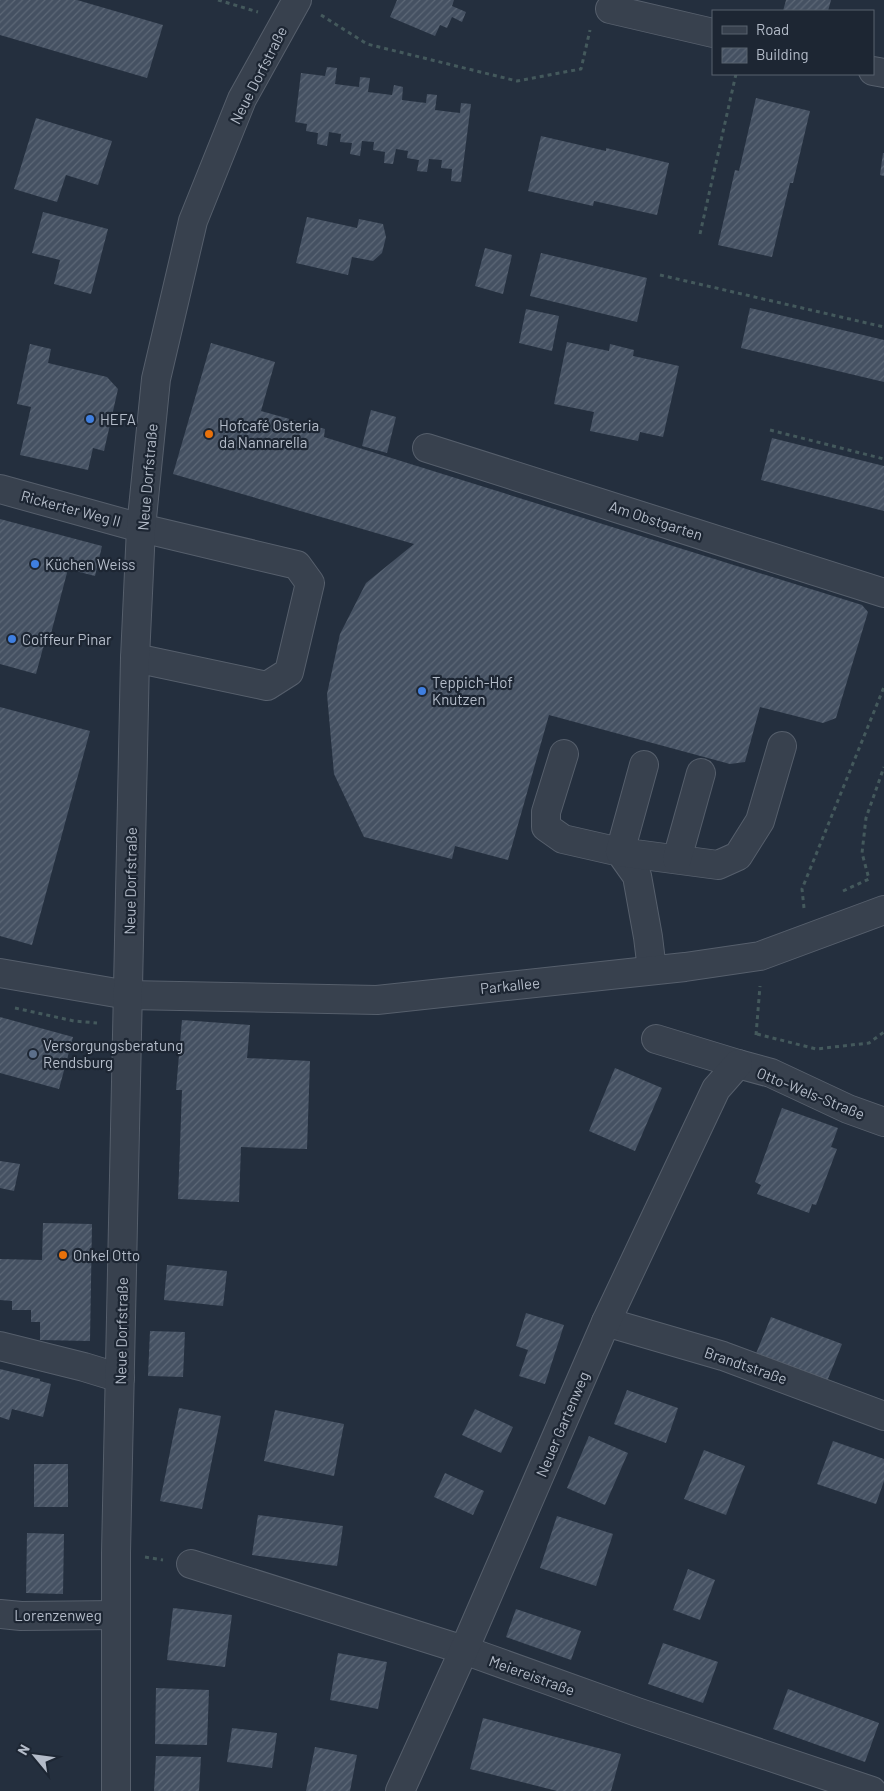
<svg xmlns="http://www.w3.org/2000/svg" width="884" height="1791" viewBox="0 0 884 1791" font-family="Barlow,sans-serif">
  <defs>
    <pattern id="building-hatch" width="6" height="6" patternUnits="userSpaceOnUse" patternTransform="scale(1.25)"><rect width="6" height="6" fill="#455162"/><path d="M-1 1l2-2M0 6l6-6M5 7l2-2" fill="none" stroke="#5d6877"/></pattern>
  </defs>
  <rect width="100%" height="100%" fill="#242f3e"/>
  <!-- building -->
  <g fill="url(#building-hatch)">
    <polygon points="0,0 77,0 163,25 147,78 0,35"/>
    <polygon points="397,0 454,0 452,6 466,12 462,22 452,17 447,28 440,25 435,36 390,17"/>
    <polygon points="786,0 831,0 828,11 783,11"/>
    <polygon points="327,67 337,68 335,84 359,87 360,77 370,78 368,92 392,95 394,85 403,87 402,100 426,103 427,94 437,95 435,110 460,113 461,103 471,104 461,182 451,181 452,169 441,168 442,160 429,159 427,172 417,171 419,160 407,158 408,151 396,149 393,164 384,163 385,152 373,150 374,142 362,141 360,156 350,154 352,143 340,142 341,134 329,132 327,146 317,144 318,133 306,131 307,124 295,122 301,73 325,76"/>
    <polygon points="756,98 810,111 793,183 790,183 772,257 718,245 735,170 739,171"/>
    <polygon points="36,118 112,141 98,185 66,175 57,202 14,189"/>
    <polygon points="541,136 606,151 606,148 669,163 657,215 594,201 593,206 528,191"/>
    <polygon points="883,153 884,153 884,176 880,175"/>
    <polygon points="43,212 108,229 91,294 54,284 60,260 32,253"/>
    <polygon points="307,217 357,228 359,219 383,224 386,237 382,253 373,261 352,257 348,275 296,263"/>
    <polygon points="485,248 512,255 503,294 475,286"/>
    <polygon points="541,253 647,278 637,322 530,296"/>
    <polygon points="750,308 884,340 884,382 741,348"/>
    <polygon points="526,309 559,316 552,351 519,343"/>
    <polygon points="567,342 609,351 610,344 634,350 633,356 679,366 663,437 640,432 638,441 590,431 594,412 554,404"/>
    <polygon points="211,343 275,362 261,411 325,429 324,437 862,605 868,612 836,718 823,723 760,707 745,762 730,764 549,715 508,860 455,846 452,859 364,837 334,774 327,694 340,634 366,583 414,544 173,474"/>
    <polygon points="30,344 51,349 48,363 107,377 118,389 104,451 93,448 88,470 20,455 31,407 17,404"/>
    <polygon points="371,410 396,417 387,453 362,446"/>
    <polygon points="772,438 884,466 884,511 761,480"/>
    <polygon points="0,519 102,546 95,576 68,569 49,641 43,648 36,674 0,664"/>
    <polygon points="0,707 90,731 32,945 0,936"/>
    <polygon points="0,1017 73,1037 59,1089 0,1073"/>
    <polygon points="182,1020 250,1025 247,1058 310,1061 307,1149 241,1147 239,1202 178,1199 182,1090 176,1090"/>
    <polygon points="615,1068 662,1088 635,1151 589,1131"/>
    <polygon points="782,1108 838,1128 831,1147 837,1149 816,1205 812,1204 809,1213 757,1194 761,1185 755,1182"/>
    <polygon points="0,1161 20,1164 14,1191 0,1188"/>
    <polygon points="43,1223 92,1224 90,1341 40,1340 40,1322 31,1322 31,1310 12,1310 12,1301 0,1300 0,1259 42,1260"/>
    <polygon points="167,1265 227,1271 223,1306 164,1300"/>
    <polygon points="526,1313 564,1325 545,1384 519,1376 528,1350 516,1346"/>
    <polygon points="771,1317 842,1344 826,1384 755,1356"/>
    <polygon points="150,1331 185,1332 183,1377 148,1376"/>
    <polygon points="0,1369 40,1379 40,1381 51,1384 43,1417 12,1409 9,1420 0,1417"/>
    <polygon points="627,1390 678,1408 666,1443 614,1424"/>
    <polygon points="179,1408 221,1416 202,1509 160,1501"/>
    <polygon points="475,1409 513,1427 501,1453 462,1435"/>
    <polygon points="275,1410 344,1424 334,1476 264,1461"/>
    <polygon points="589,1436 628,1453 605,1505 567,1488"/>
    <polygon points="833,1441 884,1459 884,1481 876,1504 817,1484"/>
    <polygon points="704,1450 745,1466 726,1515 684,1499"/>
    <rect x="34" y="1464" width="34" height="43"/>
    <polygon points="445,1473 484,1491 473,1515 434,1497"/>
    <polygon points="258,1515 343,1526 337,1566 252,1555"/>
    <polygon points="557,1516 613,1534 596,1586 540,1568"/>
    <polygon points="27,1533 64,1534 63,1594 26,1593"/>
    <polygon points="688,1569 715,1580 700,1620 673,1610"/>
    <polygon points="173,1608 232,1615 225,1667 167,1660"/>
    <polygon points="516,1609 581,1631 571,1660 506,1637"/>
    <polygon points="663,1643 718,1662 703,1703 648,1684"/>
    <polygon points="338,1653 387,1662 378,1709 330,1700"/>
    <polygon points="156,1688 209,1690 207,1745 155,1744"/>
    <polygon points="788,1689 879,1723 865,1762 773,1729"/>
    <polygon points="483,1718 621,1754 611,1791 557,1791 470,1769"/>
    <polygon points="232,1728 277,1733 272,1768 227,1762"/>
    <polygon points="315,1747 357,1755 350,1791 306,1791"/>
    <polygon points="156,1756 201,1757 199,1791 154,1791"/>
  </g>
  <g fill="none" stroke-linecap="round" stroke-linejoin="round">
    <defs>
      <g id="minor">
        <polyline points="610,9 713,33"/>
        <polyline points="873,71 884,73"/>
        <polyline points="427,448 884,593"/>
        <polyline points="0,489 141,528 297,565 310,583 289,672 267,686 135,658"/>
        <polyline points="564,754 546,812 546,827 563,839 620,852 637,876 648,937 652,970"/>
        <polyline points="644,765 620,852 718,865 738,856 760,821 782,746"/>
        <polyline points="677,859 701,773"/>
        <polyline points="0,973 128,995 377,1000 685,967 760,956 884,910"/>
        <polyline points="656,1039 738,1064 771,1073 848,1109 884,1122"/>
        <polyline points="606,1322 723,1356 884,1416"/>
        <polyline points="0,1346 84,1367 120,1378"/>
        <polyline points="191,1564 464,1650 637,1712 872,1791"/>
        <polyline points="0,1614 21,1616 116,1615"/>
        <polyline points="116,1791 116,1553 135,658 141,528 156,379 193,221 242,99 297,0"/>
        <polyline points="400,1791 464,1650 606,1322 716,1089 738,1064"/>
      </g>
    </defs>
    <!-- minor casing -->
    <use href="#minor" stroke="#565f6c" stroke-width="30"/>
    <!-- path -->
    <g stroke="#44595c" stroke-width="3" stroke-dasharray="4 4" stroke-linecap="butt">
      <polyline points="218,0 258,12"/>
      <polyline points="321,15 367,44 517,81 581,69 590,30"/>
      <polyline points="700,234 736,74"/>
      <polyline points="660,275 884,327"/>
      <polyline points="770,430 884,459"/>
      <polyline points="843,891 869,879 862,853 866,818 884,767"/>
      <polyline points="804,908 802,889 884,687"/>
      <polyline points="15,1008 74,1021 97,1023"/>
      <polyline points="757,1034 816,1049 869,1043 884,1032"/>
      <polyline points="756,1035 760,986"/>
      <polyline points="145,1557 163,1560"/>
    </g>
    <!-- minor -->
    <use href="#minor" stroke="#38414e" stroke-width="28"/>
  </g>
  <!-- markers -->
  <g fill="#3f7fe0" stroke="#1d2633" stroke-width="2">
    <circle cx="90" cy="419" r="5"/>
    <circle cx="35" cy="564" r="5"/>
    <circle cx="12" cy="639" r="5"/>
    <circle cx="422" cy="691" r="5"/>
  </g>
  <g fill="#e8710a" stroke="#1d2633" stroke-width="2">
    <circle cx="209" cy="434" r="5"/>
    <circle cx="63" cy="1255" r="5"/>
  </g>
  <circle fill="#5c6f8a" stroke="#1d2633" stroke-width="2" cx="33" cy="1054" r="5"/>
  <g text-anchor="middle" dominant-baseline="central" stroke-width="4.5" stroke-linejoin="round" paint-order="stroke">
    <!-- street labels -->
    <g font-size="15" fill="#b4bcc9" stroke="#1d2633">
      <text transform="translate(258 75) rotate(-63)">Neue Dorfstraße</text>
      <text transform="translate(147 477) rotate(-85)">Neue Dorfstraße</text>
      <text transform="translate(71 508) rotate(15)">Rickerter Weg II</text>
      <text transform="translate(656 520) rotate(18)">Am Obstgarten</text>
      <text transform="translate(130 881) rotate(-89)">Neue Dorfstraße</text>
      <text transform="translate(510 985) rotate(-6)">Parkallee</text>
      <text transform="translate(811 1093) rotate(22)">Otto-Wels-Straße</text>
      <text transform="translate(121 1331) rotate(-89)">Neue Dorfstraße</text>
      <text transform="translate(746 1365) rotate(19)">Brandtstraße</text>
      <text transform="translate(562 1424) rotate(-67)">Neuer Gartenweg</text>
      <text x="58" y="1615">Lorenzenweg</text>
      <text transform="translate(532 1675) rotate(20)">Meiereistraße</text>
    </g>
    <!-- poi labels -->
    <g font-size="15" fill="#b4bcc9" stroke="#1d2633" text-anchor="start">
      <text x="100" y="419">HEFA</text>
      <text x="219" y="425">Hofcafé Osteria<tspan x="219" dy="17">da Nannarella</tspan></text>
      <text x="45" y="564">Küchen Weiss</text>
      <text x="22" y="639">Coiffeur Pinar</text>
      <text x="432" y="682">Teppich-Hof<tspan x="432" dy="17">Knutzen</tspan></text>
      <text x="43" y="1045">Versorgungsberatung<tspan x="43" dy="17">Rendsburg</tspan></text>
      <text x="73" y="1255">Onkel Otto</text>
    </g>
  </g>
  <!-- legend -->
  <rect x="712" y="10" width="162" height="65" fill="#1d2633" stroke="#59626f"/>
  <rect x="722" y="26" width="25" height="8" fill="#38414e" stroke="#59626f"/>
  <text x="756" y="35" font-size="15" fill="#b4bcc9">Road</text>
  <rect x="722" y="48" width="25" height="15" fill="url(#building-hatch)" stroke="#59626f"/>
  <text x="756" y="60" font-size="15" fill="#b4bcc9">Building</text>
  <!-- north arrow -->
  <g transform="translate(35 1756) rotate(299)" stroke="#1d2633" stroke-width="4" paint-order="stroke">
  <path d="M0-4L9 19L0 12L-9 19Z" fill="#b4bcc9"/>
  <text y="-8" font-size="14" font-weight="bold" text-anchor="middle" fill="#b4bcc9">N</text>
  </g>
</svg>
